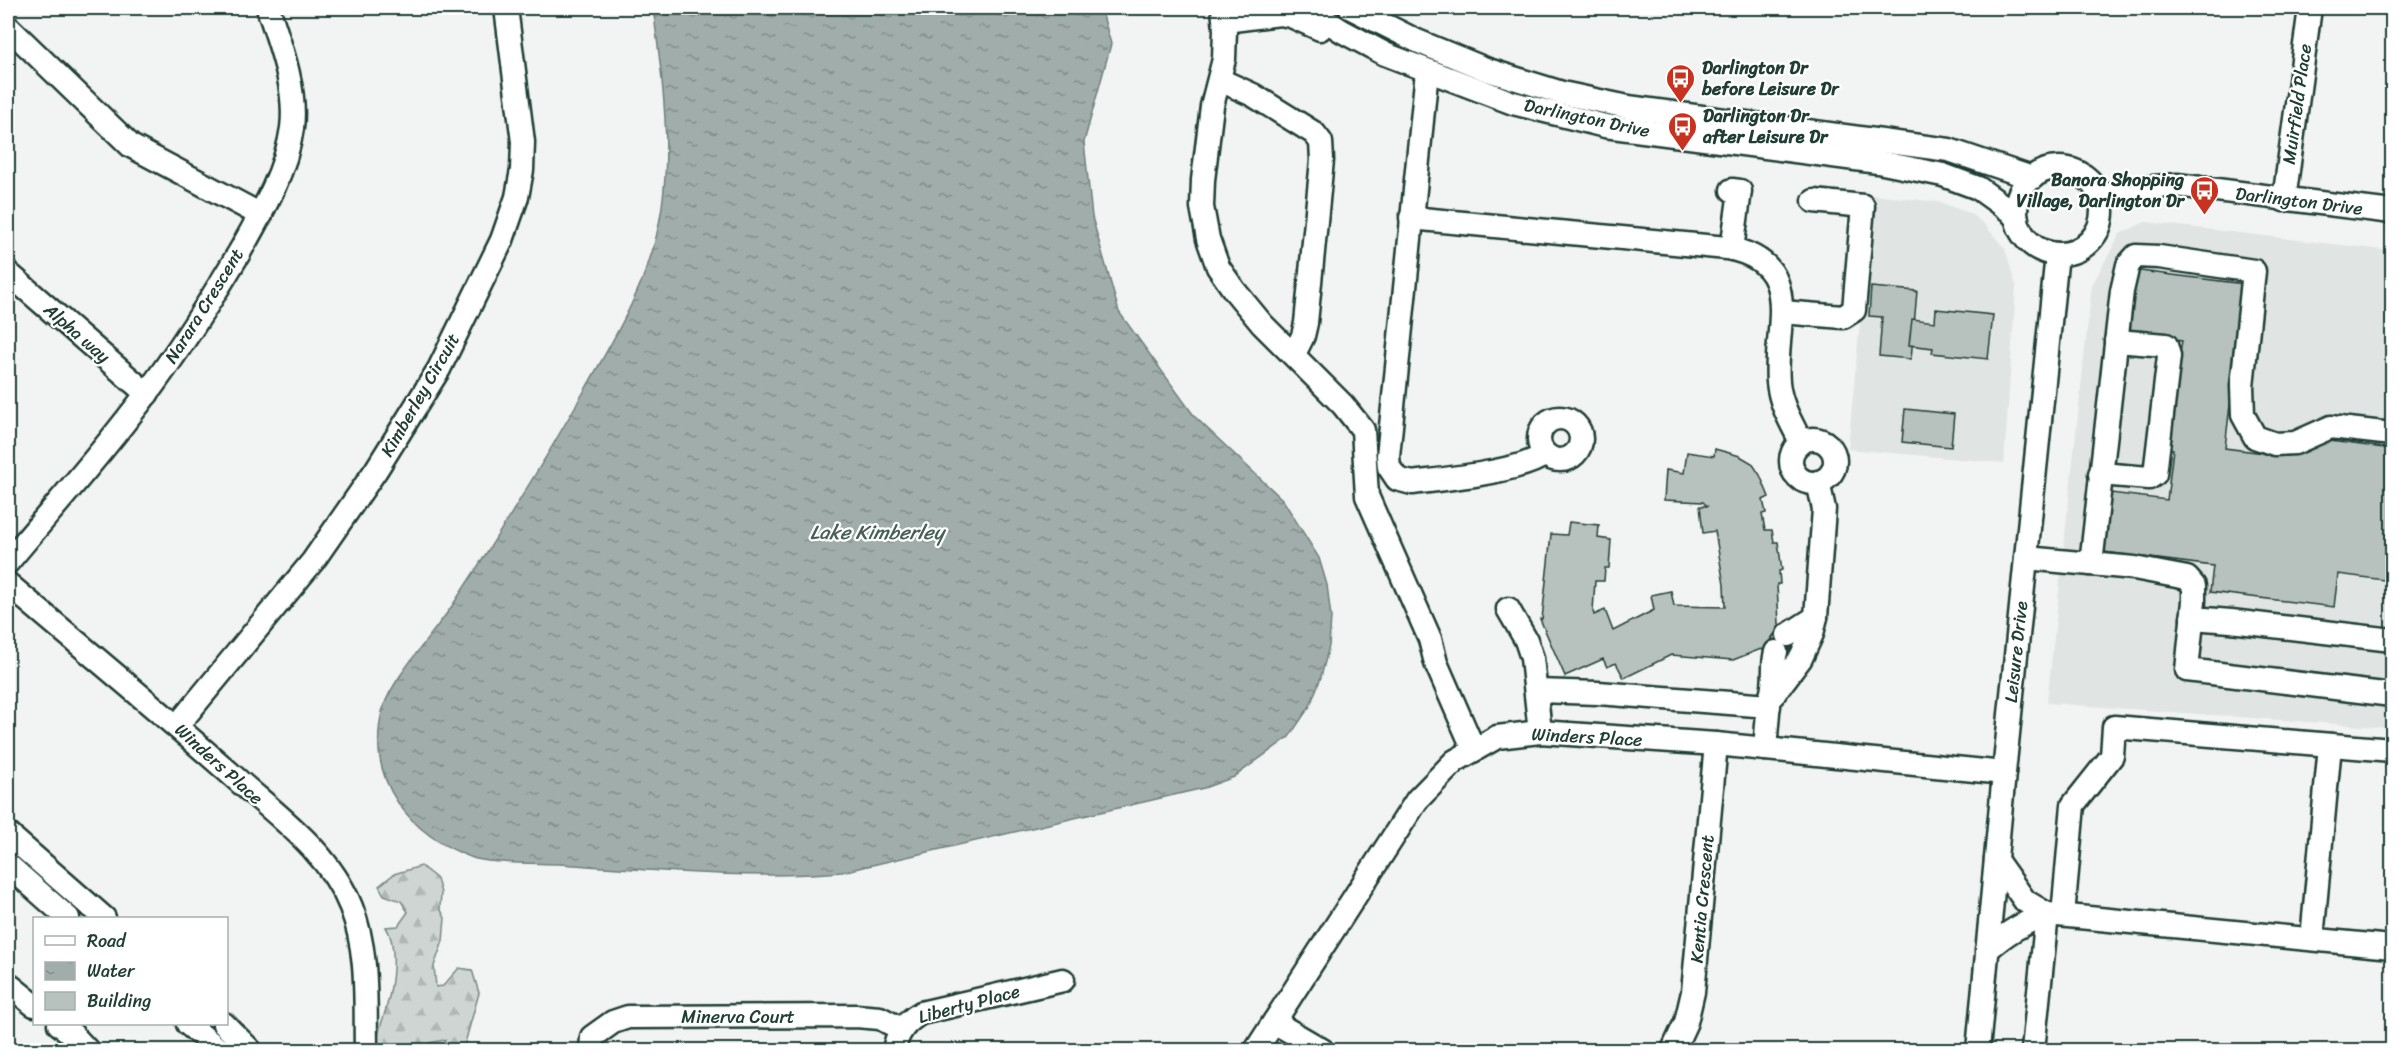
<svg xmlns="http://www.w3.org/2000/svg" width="2400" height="1058" viewBox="0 0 2400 1058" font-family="Sriracha,sans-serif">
  <defs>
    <pattern id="forest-firs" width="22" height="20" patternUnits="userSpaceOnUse" patternTransform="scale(1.5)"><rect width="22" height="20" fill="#ced5d3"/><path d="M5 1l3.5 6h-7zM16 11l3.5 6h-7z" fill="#b0b8b6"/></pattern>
    <pattern id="water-ripples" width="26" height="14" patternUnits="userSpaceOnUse" patternTransform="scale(1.5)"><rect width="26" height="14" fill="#a1adaa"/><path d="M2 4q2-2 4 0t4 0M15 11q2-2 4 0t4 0" fill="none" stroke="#838e8b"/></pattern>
  </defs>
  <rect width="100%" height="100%" fill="#f2f3f3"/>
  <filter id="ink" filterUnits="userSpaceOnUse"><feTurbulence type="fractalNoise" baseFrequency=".0167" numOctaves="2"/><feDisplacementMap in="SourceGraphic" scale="12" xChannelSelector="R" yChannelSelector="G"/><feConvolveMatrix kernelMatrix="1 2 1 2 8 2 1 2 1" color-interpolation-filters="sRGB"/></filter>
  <g filter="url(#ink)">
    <!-- built -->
    <g fill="#e0e4e3">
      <polygon points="1872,195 1938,202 1969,213 1983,223 2005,249 2016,286 2004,463 1848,449"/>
      <polygon points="2145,222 2392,251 2392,728 2047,703 2092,285 2120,234"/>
    </g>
    <!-- forest -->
    <path fill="url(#forest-firs)" stroke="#768984" stroke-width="1.5" d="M421 866 437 879 441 893 440 908 445 918 443 941 434 966 436 987 443 986 459 968 472 970 479 993 463 1050H444L445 1040 429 1043 424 1050H377C376 1034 383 1021 387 1005 393 983 398 946 386 927L398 926 408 912 401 901 384 895 379 886 394 874Z"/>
    <!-- water -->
    <path fill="url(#water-ripples)" stroke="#6d807b" stroke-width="1.5" d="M653 8H1101L1111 44 1084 142 1092 217 1119 312 1195 417 1283 500 1319 558 1327 585 1331 617 1329 646 1321 677 1310 706 1289 737 1234 777 1204 788 842 872C748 880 654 870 560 864 539 863 489 864 473 858 410 835 366 782 382 712 389 682 433 634 452 606 499 535 544 462 586 388 606 353 627 317 642 280 679 193 665 98 653 8Z"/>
    <!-- building -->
    <g fill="#b7c1bd" stroke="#1f3d34" stroke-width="1.5">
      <polygon points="2132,270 2244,284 2225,448 2288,456 2322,440 2392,449 2392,581 2338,574 2334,607 2210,592 2213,566 2104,552 2111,493 2167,500 2173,449 2165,448 2182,341 2124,334"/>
      <polygon points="1871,287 1917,291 1911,359 1879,356 1882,317 1869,316"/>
      <polygon points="1936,309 1993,315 1988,359 1932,353 1933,348 1909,345 1912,319 1935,322"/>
      <polygon points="1905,409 1954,414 1951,447 1902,442"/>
      <polygon points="1715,449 1740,456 1752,463 1760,475 1769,497 1763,500 1766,513 1762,514 1765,530 1772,530 1774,542 1778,542 1782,570 1779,571 1780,584 1777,584 1779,624 1781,625 1763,650 1761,649 1733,660 1671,655 1624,678 1616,663 1607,667 1603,659 1565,676 1540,619 1542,619 1551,534 1567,535 1569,522 1599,525 1598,538 1611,540 1609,568 1605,568 1604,581 1595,581 1593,611 1594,615 1605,610 1613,631 1654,610 1651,595 1671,591 1674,606 1725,607 1724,585 1715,531 1703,533 1700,506 1707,506 1703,502 1664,500 1666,470 1684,473 1687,452 1714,456"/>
      <polygon points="1778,629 1795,640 1785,657 1767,646"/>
    </g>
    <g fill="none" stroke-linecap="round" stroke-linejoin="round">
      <defs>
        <g id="minor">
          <polyline points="1223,8 1225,30 1224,59 1212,106 1203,180 1202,207 1208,239 1218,267 1234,290 1262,324 1343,405 1363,430 1367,496 1430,639 1436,663 1474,750"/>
          <polyline points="1306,8 1342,31 1385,54 1513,103 1605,126 1878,162 1943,175 1978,188 2010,211 2017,219"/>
          <polyline points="1351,8 1417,41 1488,70 1562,93 1628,107 1949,150 2032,178"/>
          <polyline points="1225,21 1280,14 1291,16 1320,29"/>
          <polyline points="8,27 131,146 261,215"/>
          <path d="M1427 71 1388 456 1389 467 1397 479 1412 483C1443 479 1522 472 1545 454"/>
          <polyline points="1220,80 1253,95 1314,133 1321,142 1322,160 1306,323 1303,336 1294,354"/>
          <circle cx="2059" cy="211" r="43"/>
          <polyline points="2099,196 2143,188 2177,185 2392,212"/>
          <polyline points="2284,200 2310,8"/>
          <path d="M1411 218 1727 248C1807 263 1773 328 1778 382 1780 404 1791 422 1801 442"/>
          <polyline points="1732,249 1740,191 1732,190"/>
          <polyline points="8,273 147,394"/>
          <polyline points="1782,312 1843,317 1854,310 1863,206 1814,201"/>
          <circle cx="1560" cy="439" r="21"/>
          <circle cx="1813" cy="461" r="22"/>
          <polyline points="2100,474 2149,478 2155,474 2169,356 2166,345 2116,341"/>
          <polyline points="2026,558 2134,568 2187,578 2194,586 2194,601 2187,670 2392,695"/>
          <path d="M8 562C47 515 89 468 127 419 169 367 205 310 239 253 261 214 286 172 292 128 297 88 280 45 268 8"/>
          <polyline points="2091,564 2122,291 2128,265 2136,256 2159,257 2254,271 2242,386 2243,415 2255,437 2275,444 2295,443 2331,427 2392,434"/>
          <path d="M8 584C83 648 159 710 233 776 276 815 329 851 351 907 369 952 365 1003 366 1050"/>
          <polyline points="1508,609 1526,640 1532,658 1540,732"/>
          <polyline points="2192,618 2231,621 2392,640"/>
          <polyline points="1788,635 1816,617"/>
          <polyline points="1537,691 1598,693 1769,706"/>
          <path d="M1771 696C1776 681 1772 663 1776 652"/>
          <polyline points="177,726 313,561 376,470 439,369 502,240 517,197 522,170 523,142 506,8"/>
          <polyline points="1765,749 1769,700 1801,658 1812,634 1816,617 1824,509 1818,482"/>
          <polyline points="8,834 104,918"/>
          <polyline points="1996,860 2025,901 2047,914"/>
          <polyline points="8,865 68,918"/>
          <polyline points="2063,915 2073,805 2112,756 2114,727 2392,750"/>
          <polyline points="2312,939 2330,745"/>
          <path d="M1987 950C2006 933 2023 923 2047 914L2392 947"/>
          <polyline points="8,984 34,1005"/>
          <polyline points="1274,1022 1322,1050"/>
          <polyline points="59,1024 72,1034 87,1050"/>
          <polyline points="188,1024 219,1050"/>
          <polyline points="224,1024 250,1050"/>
          <polyline points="591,1050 592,1037 613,1022 628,1017 856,1016 880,1018 901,1029"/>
          <path d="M894 1050C897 1033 905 1022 921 1013L1063 980"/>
          <polyline points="1256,1050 1417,800 1455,761 1497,737 1540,732 1716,744 2004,773"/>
          <polyline points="1673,1050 1686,1022 1693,992 1716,744"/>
          <polyline points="1978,1050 2004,773 2057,254"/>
          <polyline points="2033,1050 2047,914"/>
        </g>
      </defs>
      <!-- minor casing -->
      <use href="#minor" stroke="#1f3d34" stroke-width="27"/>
      <!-- minor -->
      <use href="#minor" stroke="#fff" stroke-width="22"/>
    </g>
  </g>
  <!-- icons -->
  <defs>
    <symbol id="bus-pin" viewBox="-11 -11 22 30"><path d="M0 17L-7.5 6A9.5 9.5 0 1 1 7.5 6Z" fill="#c8321e" stroke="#fff"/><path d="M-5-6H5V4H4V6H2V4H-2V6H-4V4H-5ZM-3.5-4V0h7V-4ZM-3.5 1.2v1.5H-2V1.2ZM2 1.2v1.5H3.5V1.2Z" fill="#fff"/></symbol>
  </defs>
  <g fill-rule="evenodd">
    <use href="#bus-pin" x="1664" y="62" width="33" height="45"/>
    <use href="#bus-pin" x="1666" y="110" width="33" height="45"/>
    <use href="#bus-pin" x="2188" y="174" width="33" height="45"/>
  </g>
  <g text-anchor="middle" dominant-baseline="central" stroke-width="4.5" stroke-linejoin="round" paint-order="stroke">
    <!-- poi labels -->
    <g font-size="18" font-weight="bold" fill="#1f3d34" stroke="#fff" text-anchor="start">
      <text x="1702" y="68">Darlington Dr<tspan x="1702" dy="21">before Leisure Dr</tspan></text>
      <text x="1703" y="116">Darlington Dr<tspan x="1703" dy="21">after Leisure Dr</tspan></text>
      <text x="2184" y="180" text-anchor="end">Banora Shopping<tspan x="2184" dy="21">Village, Darlington Dr</tspan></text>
    </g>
    <!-- street labels -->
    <g font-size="18" fill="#1f3d34" stroke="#fff">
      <text transform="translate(2297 104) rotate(-82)">Muirfield Place</text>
      <text transform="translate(1587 118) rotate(12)">Darlington Drive</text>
      <text transform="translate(2299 201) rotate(7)">Darlington Drive</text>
      <text transform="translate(204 306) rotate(-58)">Narara Crescent</text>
      <text transform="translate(77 333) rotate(41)">Alpha way</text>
      <text transform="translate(420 395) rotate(-60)">Kimberley Circuit</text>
      <text transform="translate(2016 652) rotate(-84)">Leisure Drive</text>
      <text transform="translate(1587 737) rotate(3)">Winders Place</text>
      <text transform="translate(219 764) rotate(42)">Winders Place</text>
      <text transform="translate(1702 899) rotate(-85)">Kentia Crescent</text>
      <text transform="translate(969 1004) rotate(-15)">Liberty Place</text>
      <text x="738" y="1017">Minerva Court</text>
    </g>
    <!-- water labels -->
    <g font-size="20" font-style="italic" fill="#465f57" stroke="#fff">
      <text x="877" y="532">Lake Kimberley</text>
    </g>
  </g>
  <!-- margin -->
  <rect width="2400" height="1058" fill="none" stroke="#fff" stroke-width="30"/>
  <rect x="15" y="15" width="2370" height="1028" fill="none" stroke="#1f3d34" stroke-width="2" filter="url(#ink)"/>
  <!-- legend -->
  <rect x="33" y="917" width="195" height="108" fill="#ffffff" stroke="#a5b1ae" stroke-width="1.5"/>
  <rect x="45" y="936" width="30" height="9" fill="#ffffff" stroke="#a5b1ae" stroke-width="1.5"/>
  <text x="87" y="947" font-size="18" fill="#1f3d34">Road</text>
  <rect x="45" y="962" width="30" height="18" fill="url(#water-ripples)" stroke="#a5b1ae" stroke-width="1.5"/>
  <text x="87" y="977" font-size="18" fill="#1f3d34">Water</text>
  <rect x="45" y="992" width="30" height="18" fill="#b7c1bd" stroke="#a5b1ae" stroke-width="1.5"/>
  <text x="87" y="1007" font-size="18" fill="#1f3d34">Building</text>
</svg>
